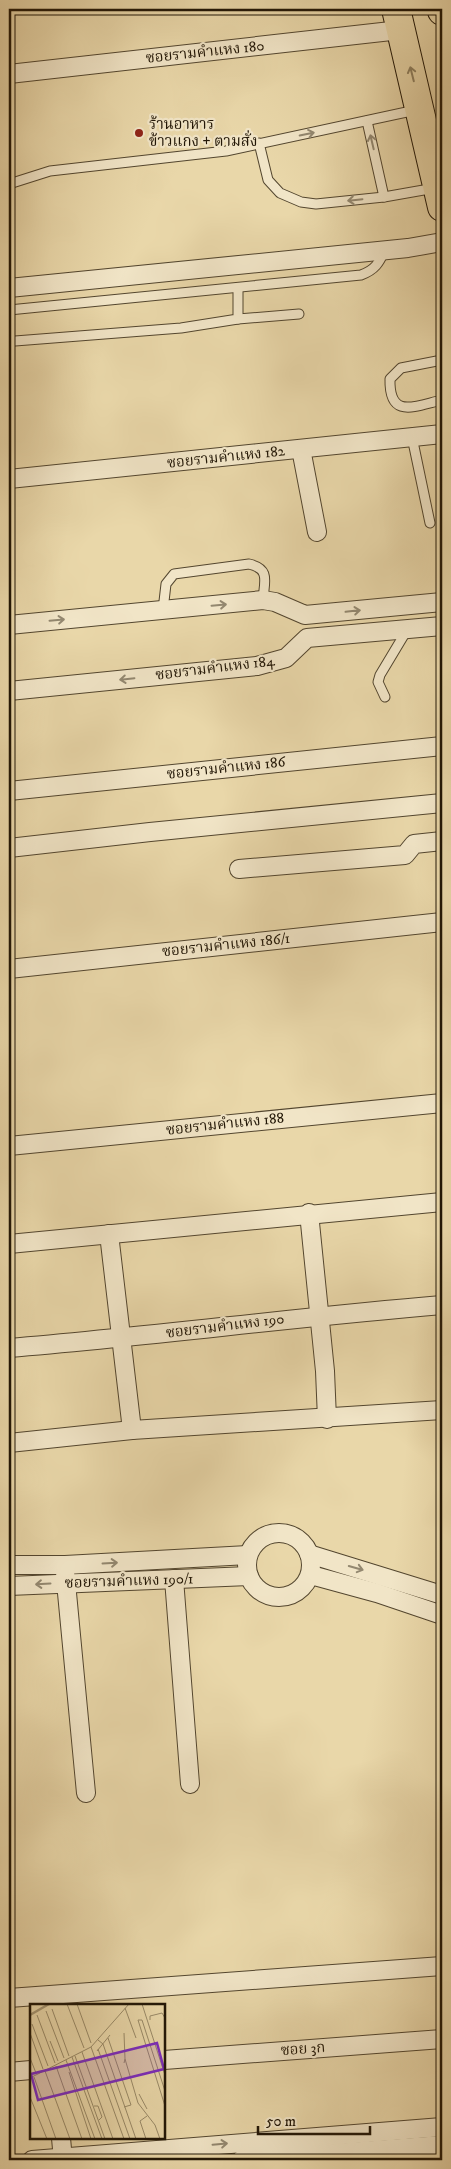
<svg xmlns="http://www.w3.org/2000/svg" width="451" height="2169" viewBox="0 0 451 2169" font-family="'IM FELL DW Pica','Noto Serif Thai',serif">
  <rect width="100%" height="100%" fill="#e9d7a9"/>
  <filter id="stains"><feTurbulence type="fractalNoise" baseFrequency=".004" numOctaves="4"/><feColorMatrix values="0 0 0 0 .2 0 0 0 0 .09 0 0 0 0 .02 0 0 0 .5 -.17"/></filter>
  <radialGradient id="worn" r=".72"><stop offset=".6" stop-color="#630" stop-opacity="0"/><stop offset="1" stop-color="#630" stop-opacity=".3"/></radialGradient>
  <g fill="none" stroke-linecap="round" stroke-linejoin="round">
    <defs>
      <g id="service">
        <polyline points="367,121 384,197"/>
        <polyline points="259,143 268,180 280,193 301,202 316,204 384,197 435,188"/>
        <polyline points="9,184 50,171 226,151 416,110"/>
        <path d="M9 310 361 275C375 270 379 263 385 250"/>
        <polyline points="238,319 299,314"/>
        <polyline points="15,341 181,328 238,319 238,288"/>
        <path d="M442 360 401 368 390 379C389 420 415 406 442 400"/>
        <polyline points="412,437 430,523"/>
        <path d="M163 610 166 584 174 574 249 564C271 569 264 582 263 600"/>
        <polyline points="385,697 378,682 380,675 407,630"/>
      </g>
      <g id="minor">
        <polyline points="9,74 400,30"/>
        <polyline points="9,288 408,248 442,242"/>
        <polyline points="301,449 317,532"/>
        <polyline points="9,479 442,434"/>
        <polyline points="9,625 263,600 275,602 305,615 442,602"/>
        <polyline points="9,691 257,666 286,658 307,638 442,626"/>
        <polyline points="9,791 442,746"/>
        <polyline points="9,848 150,832 442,803"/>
        <polyline points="239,869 405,855 414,844 442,841"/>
        <polyline points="9,969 442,922"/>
        <polyline points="9,1146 442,1103"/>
        <polyline points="309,1213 325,1371 327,1419"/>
        <polyline points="109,1234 132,1430"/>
        <polyline points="9,1244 442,1202"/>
        <path d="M9 1348C153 1336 298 1317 442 1305"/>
        <polyline points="9,1443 132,1430 442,1410"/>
        <circle cx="279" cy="1565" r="32"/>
        <polyline points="309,1554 442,1595"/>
        <polyline points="9,1565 65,1565 248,1555"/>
        <polyline points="65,1572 86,1793"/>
        <polyline points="311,1575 377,1593 442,1615"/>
        <polyline points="174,1579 190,1784"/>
        <polyline points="9,1586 249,1576"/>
        <polyline points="9,1998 442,1966"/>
        <polyline points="164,2060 442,2039"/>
        <polyline points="9,2072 31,2070"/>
        <polyline points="61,2138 63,2160"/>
        <polyline points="32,2160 442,2127"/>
        <polyline points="241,2160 442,2145"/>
      </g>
      <g id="primary">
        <polyline points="396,9 442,207"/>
        <polyline points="442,9 442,11"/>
      </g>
    </defs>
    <!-- service casing -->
    <use href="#service" stroke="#53462f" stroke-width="11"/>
    <!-- minor casing -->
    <use href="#minor" stroke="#53462f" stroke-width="20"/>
    <!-- primary casing -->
    <use href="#primary" stroke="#211606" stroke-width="30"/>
    <!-- service -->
    <use href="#service" stroke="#f1e5c7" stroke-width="9"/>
    <!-- minor -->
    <use href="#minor" stroke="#f1e5c7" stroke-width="18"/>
    <!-- primary -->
    <use href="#primary" stroke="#e9d7a9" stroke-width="28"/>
  </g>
  <!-- one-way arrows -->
  <defs><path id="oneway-shaft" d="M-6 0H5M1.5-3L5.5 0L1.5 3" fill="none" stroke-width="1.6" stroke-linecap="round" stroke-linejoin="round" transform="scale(1.25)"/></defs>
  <use stroke="#8f8060" href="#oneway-shaft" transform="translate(412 74) rotate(-104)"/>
  <g stroke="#938870">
    <use href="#oneway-shaft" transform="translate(307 134) rotate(-12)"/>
    <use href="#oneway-shaft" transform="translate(372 142) rotate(-103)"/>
    <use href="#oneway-shaft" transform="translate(355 200) rotate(174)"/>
    <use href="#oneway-shaft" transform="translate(219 605) rotate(-5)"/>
    <use href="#oneway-shaft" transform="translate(353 611) rotate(-6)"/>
    <use href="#oneway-shaft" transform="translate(57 620) rotate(-5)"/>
    <use href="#oneway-shaft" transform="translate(127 679) rotate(174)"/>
    <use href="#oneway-shaft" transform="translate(110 1563) rotate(-3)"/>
    <use href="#oneway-shaft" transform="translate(356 1568) rotate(16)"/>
    <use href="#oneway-shaft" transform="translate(43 1584) rotate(177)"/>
    <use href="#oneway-shaft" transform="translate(220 2144) rotate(-5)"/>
  </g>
  <!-- markers -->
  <circle fill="#8f2418" stroke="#f1e5c7" stroke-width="2" cx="139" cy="133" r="5"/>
  <g text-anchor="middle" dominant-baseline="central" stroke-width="4.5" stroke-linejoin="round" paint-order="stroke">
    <!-- street labels -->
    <g font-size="15" fill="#211606" stroke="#f1e5c7">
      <text transform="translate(205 52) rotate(-6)">ซอยรามคำแหง 180</text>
      <text transform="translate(226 457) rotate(-6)">ซอยรามคำแหง 182</text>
      <text transform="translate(215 668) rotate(-7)">ซอยรามคำแหง 184</text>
      <text transform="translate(226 768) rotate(-6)">ซอยรามคำแหง 186</text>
      <text transform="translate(226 945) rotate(-6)">ซอยรามคำแหง 186/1</text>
      <text transform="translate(225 1124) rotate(-6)">ซอยรามคำแหง 188</text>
      <text transform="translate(225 1326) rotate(-7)">ซอยรามคำแหง 190</text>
      <text transform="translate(129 1581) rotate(-2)">ซอยรามคำแหง 190/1</text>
      <text transform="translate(303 2049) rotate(-4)">ซอย 3ก</text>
    </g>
    <!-- poi labels -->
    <g font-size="15" fill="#211606" stroke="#f1e5c7" text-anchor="start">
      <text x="149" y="124">ร้านอาหาร<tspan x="149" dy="17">ข้าวแกง + ตามสั่ง</tspan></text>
    </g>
  </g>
  <!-- overview -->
  <g transform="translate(30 2004)">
    <rect width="135" height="135" fill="#e9d7a9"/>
    <path fill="none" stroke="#a59572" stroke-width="2.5" d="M0 11 19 0"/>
    <path fill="none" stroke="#998a68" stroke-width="1" d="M37 0 54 44M47 0 61 39M112 0 135 71M95 4 106 34M22 5 39 52M16 7 34 54M7 11 25 59M120 16V12L132 9 135 14M2 20 18 62M0 29 13 65M94 29 95 55M78 34 101 101 94 103M68 36 73 40 106 135M20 37 28 57M61 43 94 135M68 45 100 135M67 47 80 31M52 48 83 135M45 52 75 135M42 53 72 135M0 54 6 69M36 56 65 135M94 59 95 55 108 99 125 121 130 135M26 62 52 135M15 67 40 135M39 68 61 135M4 73 26 135M0 74 61 43 99 0M135 87 112 16H108L135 102M109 90 117 105M0 93 17 135M64 102H68L72 113 69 116M116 135 110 117 117 112"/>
    <path fill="#7b2cbf" fill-opacity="0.15" stroke="#7b2cbf" stroke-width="2.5" d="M127 39 134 65 8 96 1 70Z"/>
    <rect width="135" height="135" fill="none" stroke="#211606" stroke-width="2.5"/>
  </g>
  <!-- margin -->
  <rect width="451" height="2169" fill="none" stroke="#e9d7a9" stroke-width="30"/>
  <rect x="10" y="10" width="431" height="2149" fill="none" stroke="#211606" stroke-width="2.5"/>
  <rect x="15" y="15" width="421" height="2139" fill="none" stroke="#211606"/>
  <!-- scale -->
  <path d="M258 2126v8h112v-8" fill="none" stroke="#211606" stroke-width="2.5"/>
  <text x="266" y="2126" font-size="15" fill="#211606" stroke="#f1e5c7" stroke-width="4" paint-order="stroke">50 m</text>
  <rect width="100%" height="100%" filter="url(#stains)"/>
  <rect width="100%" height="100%" fill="url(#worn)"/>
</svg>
